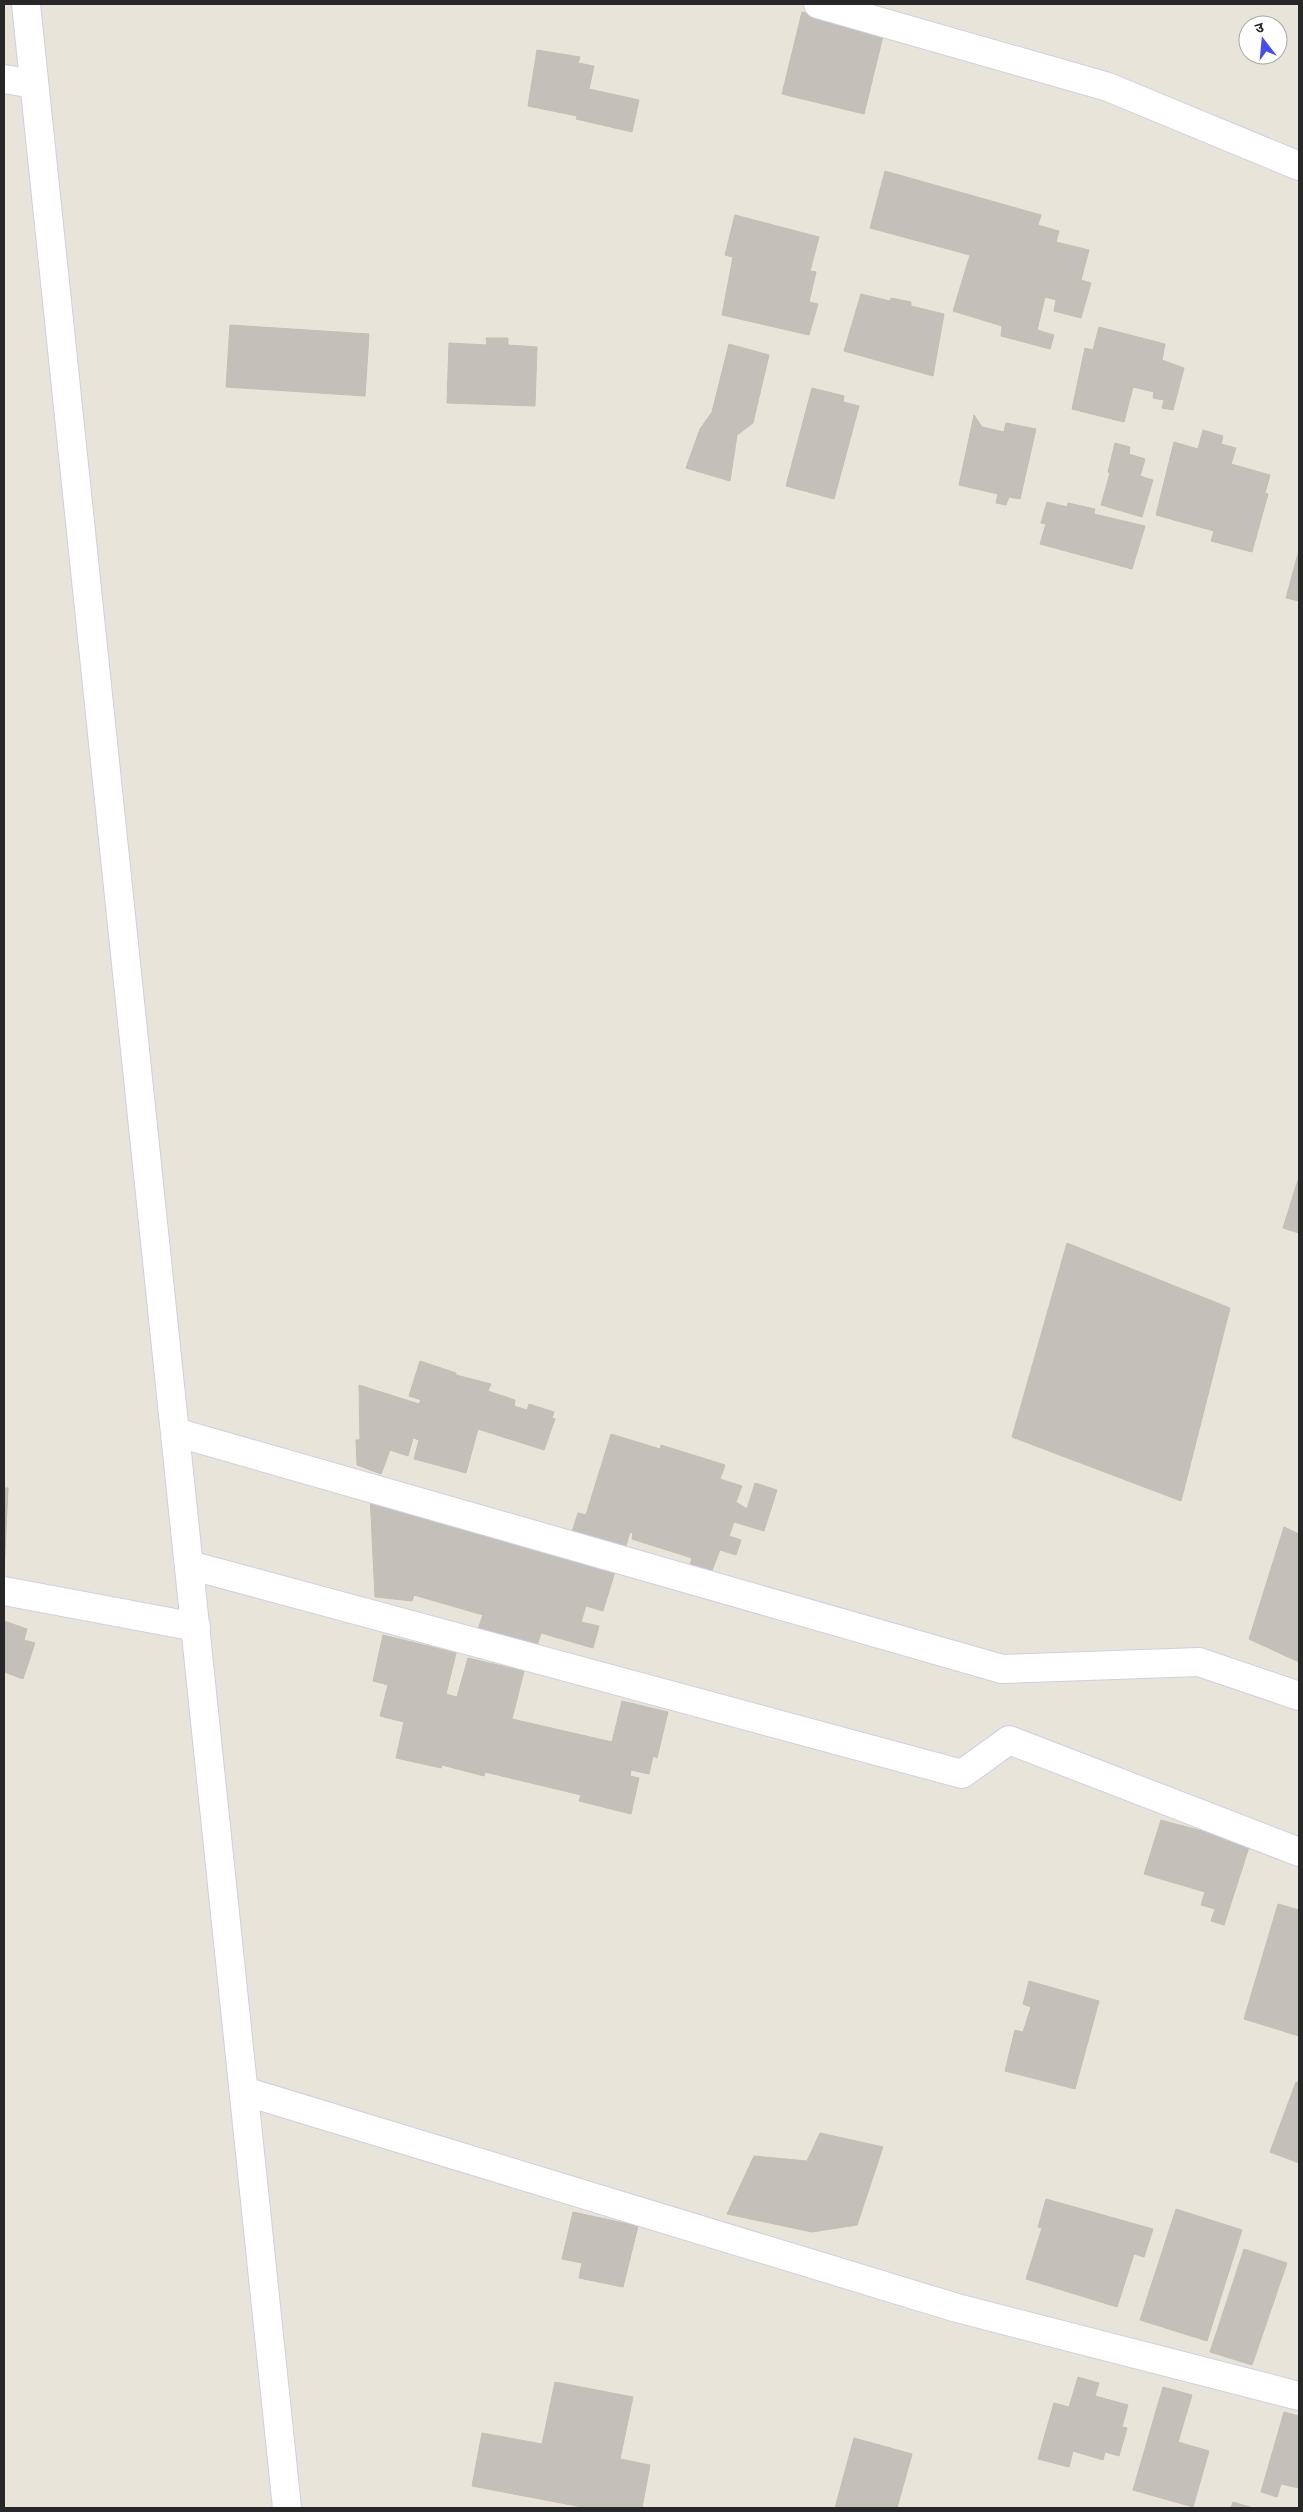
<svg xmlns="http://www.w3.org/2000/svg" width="1303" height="2512" viewBox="0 0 1303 2512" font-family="'Source Sans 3','Noto Sans Devanagari',sans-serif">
  <rect width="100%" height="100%" fill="#e8e4d9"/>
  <!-- building -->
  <g fill="#c3c0b9" stroke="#c3bfb3">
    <polygon points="802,12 884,32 864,114 782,94"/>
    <polygon points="537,50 580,57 578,63 594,66 589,89 639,100 632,132 576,119 577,116 528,106"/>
    <polygon points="885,171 1041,215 1038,225 1059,231 1056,242 1089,250 1081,280 1091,283 1081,318 1054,311 1056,300 1045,297 1037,330 1054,335 1050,349 1001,336 1002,326 953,311 970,255 870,228"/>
    <polygon points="735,215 819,237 810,271 816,272 809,302 818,304 809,335 722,315 733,257 725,255"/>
    <polygon points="861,294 890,301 891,298 911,302 911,306 944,314 933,376 844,351"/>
    <polygon points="230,325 369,334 365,396 226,387"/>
    <polygon points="1099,327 1165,344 1162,360 1184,368 1173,410 1162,408 1164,400 1153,398 1154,392 1133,387 1124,422 1072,409 1085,348 1093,350"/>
    <polygon points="486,338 508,338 508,345 537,347 535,406 447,403 449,343 487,345"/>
    <polygon points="729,344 769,355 753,423 737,435 730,481 686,468 700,429 712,412"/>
    <polygon points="812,388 844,396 843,402 859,406 834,499 786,486"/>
    <polygon points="974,415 982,427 1004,432 1006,423 1036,429 1020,499 1009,497 1006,505 996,503 998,494 959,485"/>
    <polygon points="1203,430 1223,436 1221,444 1236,448 1231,464 1270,475 1265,493 1268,494 1252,552 1211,541 1214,531 1156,515 1174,442 1198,449"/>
    <polygon points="1115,443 1130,447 1129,454 1145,459 1140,476 1153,480 1142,517 1101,505 1110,473 1108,472"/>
    <polygon points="1047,502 1067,507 1068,503 1095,509 1094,514 1145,526 1132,569 1040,544 1046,524 1041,523"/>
    <polygon points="1299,550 1299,601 1286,598"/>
    <polygon points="1299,1177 1299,1233 1283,1228"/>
    <polygon points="1067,1243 1230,1308 1181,1501 1012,1437"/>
    <polygon points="420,1361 456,1373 456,1375 491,1384 488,1391 515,1400 514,1406 527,1410 529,1404 554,1412 552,1418 555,1419 544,1450 478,1429 466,1473 414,1459 419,1440 413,1438 408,1456 390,1450 381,1474 357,1465 356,1440 360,1440 359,1385 419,1404 421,1400 409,1396"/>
    <polygon points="611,1434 660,1449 661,1445 725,1465 720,1479 742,1486 736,1502 747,1509 755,1483 777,1490 764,1531 734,1522 729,1536 741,1540 736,1555 720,1550 711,1573 690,1565 692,1558 632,1539 633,1533 630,1532 625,1549 572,1532 578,1513 586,1515"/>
    <polygon points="4,1488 8,1488 4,1574"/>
    <polygon points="370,1495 617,1565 603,1611 586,1606 581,1622 599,1626 593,1648 541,1633 536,1649 477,1632 483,1615 414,1595 412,1601 375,1597"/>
    <polygon points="1284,1527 1299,1534 1299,1662 1249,1639"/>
    <polygon points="4,1621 27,1629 24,1640 35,1643 23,1679 4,1672"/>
    <polygon points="383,1635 456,1653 446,1694 457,1697 468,1658 524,1671 512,1719 612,1742 622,1701 668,1712 657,1758 653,1756 649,1774 631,1770 630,1776 639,1778 631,1814 579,1801 581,1795 485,1772 484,1776 442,1765 441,1768 396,1758 404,1722 380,1716 388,1685 373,1681"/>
    <polygon points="1161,1820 1250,1844 1224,1925 1211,1921 1215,1909 1201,1905 1205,1892 1144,1874"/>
    <polygon points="1278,1904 1299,1910 1297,1918 1299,1918 1299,2036 1244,2019"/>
    <polygon points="1029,1981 1099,2001 1075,2089 1005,2071 1015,2030 1023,2032 1031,2007 1023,2004"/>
    <polygon points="1296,2082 1299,2083 1299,2163 1270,2152"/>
    <polygon points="820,2133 883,2147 857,2225 812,2232 727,2214 754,2156 807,2161"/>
    <polygon points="1046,2199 1153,2229 1144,2257 1134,2254 1117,2307 1026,2279 1042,2228 1038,2227"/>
    <polygon points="1176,2209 1242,2230 1207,2341 1140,2320"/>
    <polygon points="573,2212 638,2226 623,2287 579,2278 582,2263 562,2259"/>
    <polygon points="1244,2249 1287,2263 1252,2365 1210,2352"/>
    <polygon points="1078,2377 1099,2383 1095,2396 1128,2405 1122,2427 1127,2428 1119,2456 1105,2452 1103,2460 1073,2451 1069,2467 1038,2459 1054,2403 1069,2407"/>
    <polygon points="555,2382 633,2397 620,2459 650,2465 642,2508 587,2508 472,2486 482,2433 542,2444"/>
    <polygon points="1163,2387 1192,2395 1178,2442 1209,2451 1193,2507 1133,2490"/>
    <polygon points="1284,2412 1299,2416 1299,2488 1281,2484 1277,2497 1261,2492"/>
    <polygon points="854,2438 912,2454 897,2508 835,2508"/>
    <polygon points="1233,2502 1253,2508 1231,2508"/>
  </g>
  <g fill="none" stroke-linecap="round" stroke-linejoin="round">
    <defs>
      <g id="street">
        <polyline points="818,4 1108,87 1299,166"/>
        <polyline points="4,79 34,84"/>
        <polyline points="175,1432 1002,1669 1199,1662 1299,1696"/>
        <polyline points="189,1565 962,1774 1009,1740 1299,1852"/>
        <polyline points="4,1591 196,1627"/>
        <polyline points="244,2091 957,2308 1299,2396"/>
      </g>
      <polyline id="secondary" points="26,4 287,2508"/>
    </defs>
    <!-- street casing -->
    <use href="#street" stroke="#cfd0df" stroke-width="30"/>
    <!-- secondary casing -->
    <use href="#secondary" stroke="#cfd0df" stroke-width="30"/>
    <!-- street -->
    <use href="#street" stroke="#fff" stroke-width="28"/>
    <!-- secondary -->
    <use href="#secondary" stroke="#fff" stroke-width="28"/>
  </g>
  <!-- border -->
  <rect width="1303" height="2512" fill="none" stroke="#272727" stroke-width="10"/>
  <!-- north arrow -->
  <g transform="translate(1263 40) rotate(344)"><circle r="24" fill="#ffffff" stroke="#a9a9a9"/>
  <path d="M0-4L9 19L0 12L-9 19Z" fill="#464fe9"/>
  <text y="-8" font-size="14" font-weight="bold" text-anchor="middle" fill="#272727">उ</text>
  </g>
</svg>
